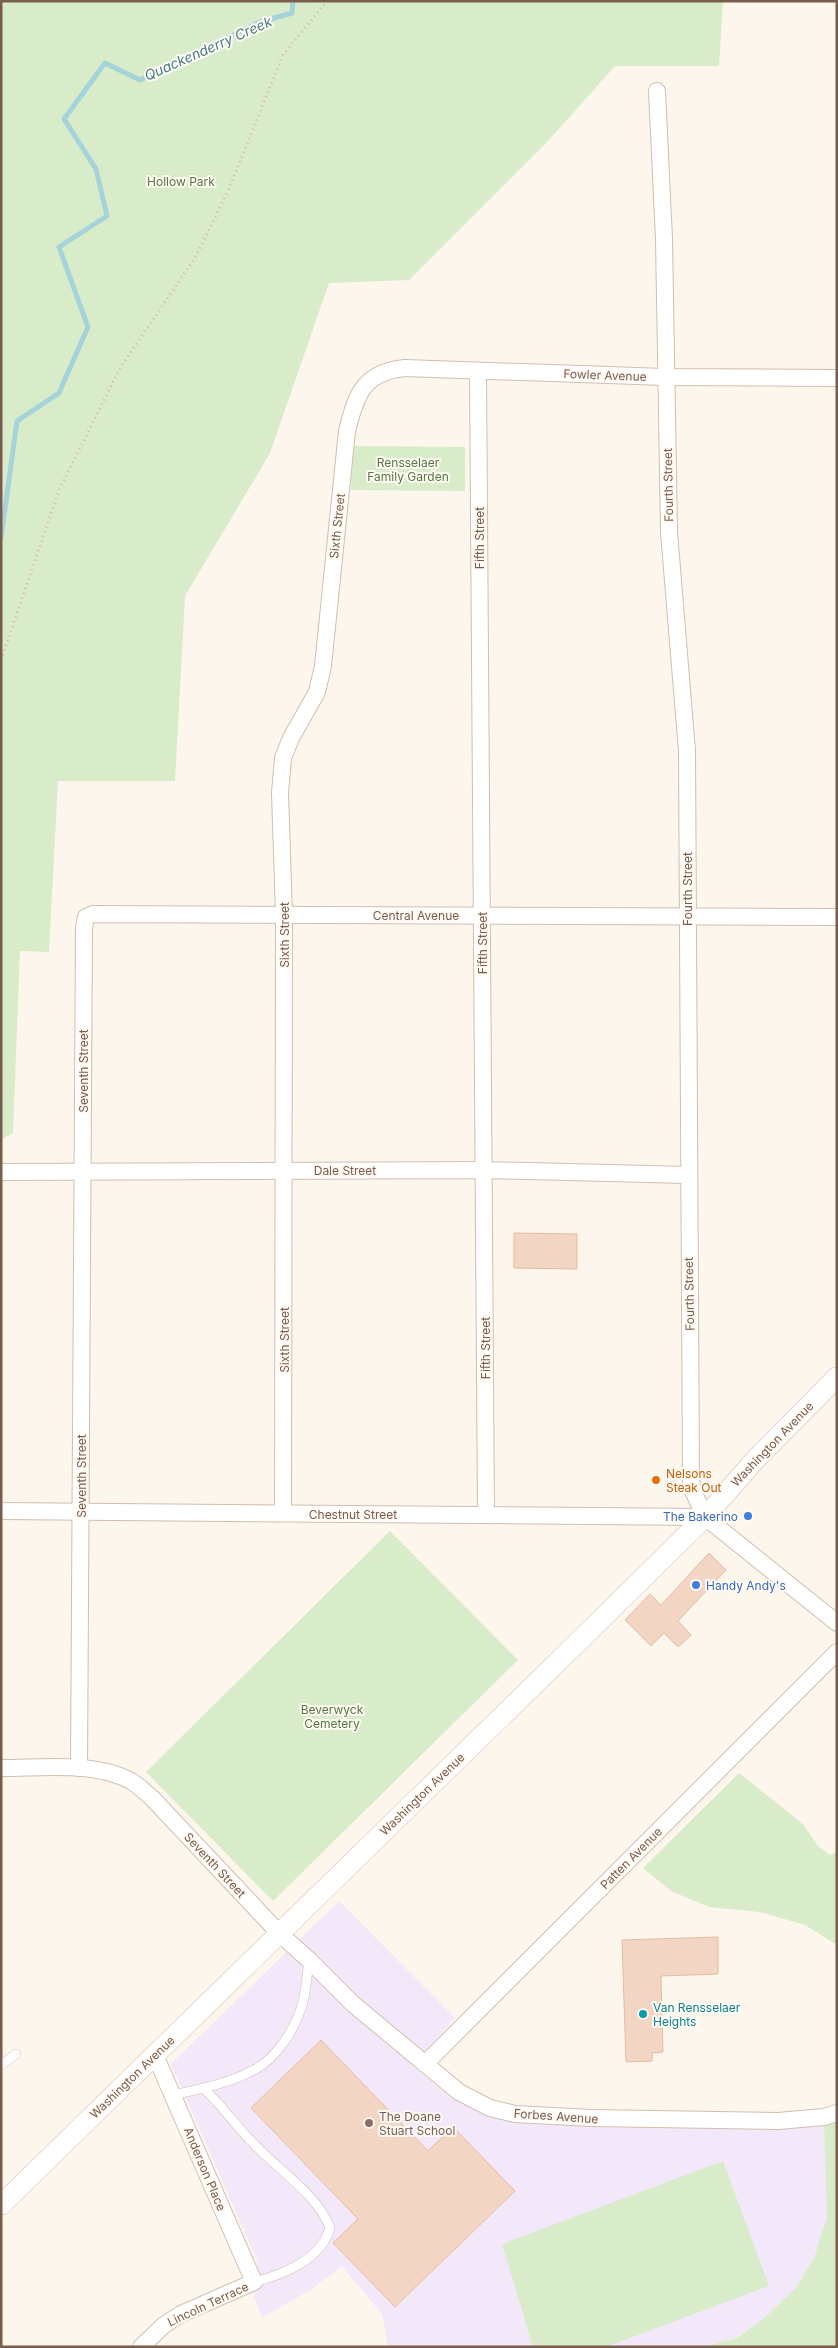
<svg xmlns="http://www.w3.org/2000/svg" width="838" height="2348" viewBox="0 0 838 2348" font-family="Inter,sans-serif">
  <rect width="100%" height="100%" fill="#fdf6ec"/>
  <!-- education -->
  <polygon fill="#f3e8fa" points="339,1901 455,2018 413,2066 451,2098 482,2113 513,2121 594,2127 781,2129 824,2125 827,2217 814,2258 796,2288 763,2319 736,2338 702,2347 388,2347 382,2314 342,2266 312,2289 262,2318 254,2297 257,2260 171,2064"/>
  <!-- green -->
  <g fill="#d8ecc9">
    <polygon points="1,1 723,1 719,66 615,66 548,141 409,280 329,283 270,453 185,596 175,781 58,781 49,952 20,951 13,1133 1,1140"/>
    <polygon points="352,446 465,447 465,491 351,490"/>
    <polygon points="390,1531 518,1660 273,1901 146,1772"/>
    <polygon points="739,1773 803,1824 818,1846 830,1855 837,1852 837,1945 805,1925 760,1912 709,1907 671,1891 643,1868"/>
    <polygon points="837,2119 837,2347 702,2347 737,2338 763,2319 796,2288 814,2258 827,2217 824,2125"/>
    <polygon points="723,2161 769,2286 606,2347 533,2347 502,2244"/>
  </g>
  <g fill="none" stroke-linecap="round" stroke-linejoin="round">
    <!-- stream -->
    <polyline stroke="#a5d3da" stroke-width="5" points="1,538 17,421 59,393 88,327 59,247 107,216 96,169 64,119 105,63 140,80 260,22 292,13 293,1"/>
  </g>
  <!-- building -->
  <g fill="#f3d5c3" stroke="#e6bba3">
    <polygon points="514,1233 577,1234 577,1269 514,1268"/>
    <polygon points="709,1553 726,1570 678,1621 691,1635 678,1647 664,1633 651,1646 625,1620 650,1594 661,1605"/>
    <polygon points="718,1937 718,1974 661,1976 663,2052 652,2053 652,2061 626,2062 622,1940"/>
    <polygon points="321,2040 428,2151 453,2127 515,2191 395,2307 333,2243 358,2219 251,2108"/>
  </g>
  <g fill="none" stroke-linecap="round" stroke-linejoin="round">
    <defs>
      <g id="service">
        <polyline points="1,2065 16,2054"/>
        <path d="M203 2088C221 2104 235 2125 252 2142 277 2169 315 2192 330 2227 323 2259 282 2275 254 2282"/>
        <path d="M173 2095C200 2089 230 2083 254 2070 277 2058 294 2030 302 2006 306 1992 307 1975 309 1960"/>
      </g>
      <g id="minor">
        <polyline points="657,91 664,239 669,532 687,751 691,1480 693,1491 705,1517 837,1623"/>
        <polyline points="478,371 486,1515"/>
        <polyline points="1,1172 484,1170 688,1175"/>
        <polyline points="1,1511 705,1517"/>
        <path d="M283 1513 284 915 280 793 283 758 291 738 317 692 323 666 347 431C356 394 364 372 405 368L665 377 837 378"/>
        <path d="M1 1768C43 1768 93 1761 131 1781 138 1785 145 1792 152 1798L280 1934 309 1960 353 2004 459 2092 490 2108 515 2114 592 2118 778 2121 824 2117 837 2113"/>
        <polyline points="79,1768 84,928 86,917 93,914 837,917"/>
        <polyline points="425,2064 837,1652"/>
        <polyline points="141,2347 164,2325 181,2314 254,2282 155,2055"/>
      </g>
      <polyline id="tertiary" points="1,2205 574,1646 705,1517 755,1460 837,1377"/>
    </defs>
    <!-- service casing -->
    <use href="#service" stroke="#d1beb0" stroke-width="10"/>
    <!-- minor casing -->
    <use href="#minor" stroke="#d1beb0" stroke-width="18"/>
    <!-- tertiary casing -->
    <use href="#tertiary" stroke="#d1beb0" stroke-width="21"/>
    <!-- path -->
    <polyline stroke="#d9b8a5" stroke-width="3" stroke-dasharray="1 4" stroke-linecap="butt" points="1,660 59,490 120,368 195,258 228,191 283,55 327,1"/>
    <!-- service -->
    <use href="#service" stroke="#fff" stroke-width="9"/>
    <!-- minor -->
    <use href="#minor" stroke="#fff" stroke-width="16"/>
    <!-- tertiary -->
    <use href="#tertiary" stroke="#fff" stroke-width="20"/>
  </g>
  <!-- markers -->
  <circle fill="#e8710a" stroke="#fffaf3" stroke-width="2" cx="656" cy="1480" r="5"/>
  <g fill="#3f7fe0" stroke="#fffaf3" stroke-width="2">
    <circle cx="748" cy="1516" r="5"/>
    <circle cx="696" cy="1585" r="5"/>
  </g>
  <circle fill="#0f9aa8" stroke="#fffaf3" stroke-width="2" cx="643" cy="2014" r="5"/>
  <circle fill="#8d6e63" stroke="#fffaf3" stroke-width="2" cx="369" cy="2123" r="5"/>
  <g text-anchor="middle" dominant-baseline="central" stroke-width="4" stroke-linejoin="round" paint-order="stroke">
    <!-- park labels -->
    <g font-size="12" fill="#537a41" stroke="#fffaf3">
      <text x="181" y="181">Hollow Park</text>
      <text x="408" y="462">Rensselaer<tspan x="408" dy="14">Family Garden</tspan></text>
      <text x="332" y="1709">Beverwyck<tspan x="332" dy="14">Cemetery</tspan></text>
    </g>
    <!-- street labels -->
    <g font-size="12" fill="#7a5c4d" stroke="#fffaf3">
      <text transform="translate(605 375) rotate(2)">Fowler Avenue</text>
      <text transform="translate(668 485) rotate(-91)">Fourth Street</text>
      <text transform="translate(337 526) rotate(-84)">Sixth Street</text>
      <text transform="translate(479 538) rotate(-90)">Fifth Street</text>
      <text transform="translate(687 889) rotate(-90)">Fourth Street</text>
      <text x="416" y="915">Central Avenue</text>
      <text transform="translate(284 935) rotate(-90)">Sixth Street</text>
      <text transform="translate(482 943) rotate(-90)">Fifth Street</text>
      <text transform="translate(83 1071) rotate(-90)">Seventh Street</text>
      <text x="345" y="1170">Dale Street</text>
      <text transform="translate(689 1294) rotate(-91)">Fourth Street</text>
      <text transform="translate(284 1340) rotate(-90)">Sixth Street</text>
      <text transform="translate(485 1348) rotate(-90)">Fifth Street</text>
      <text transform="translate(772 1444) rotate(-46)">Washington Avenue</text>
      <text transform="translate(81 1476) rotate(-90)">Seventh Street</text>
      <text x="353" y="1514">Chestnut Street</text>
      <text transform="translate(422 1794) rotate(-44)">Washington Avenue</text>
      <text transform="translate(631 1858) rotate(-45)">Patten Avenue</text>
      <text transform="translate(215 1865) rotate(47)">Seventh Street</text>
      <text transform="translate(132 2077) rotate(-44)">Washington Avenue</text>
      <text transform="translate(556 2116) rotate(4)">Forbes Avenue</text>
      <text transform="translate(205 2169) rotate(67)">Anderson Place</text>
      <text transform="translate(208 2304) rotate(-25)">Lincoln Terrace</text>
    </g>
    <!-- food labels -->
    <g font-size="12" fill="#c56008" stroke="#fffaf3" text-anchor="start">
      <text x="666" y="1473">Nelsons<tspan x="666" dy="14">Steak Out</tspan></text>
    </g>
    <!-- shop labels -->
    <g font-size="12" fill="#366cbe" stroke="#fffaf3" text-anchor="end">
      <text x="738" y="1516">The Bakerino</text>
      <text x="706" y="1585" text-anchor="start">Handy Andy's</text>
    </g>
    <!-- culture labels -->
    <g font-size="12" fill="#0d838f" stroke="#fffaf3" text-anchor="start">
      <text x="653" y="2007">Van Rensselaer<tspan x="653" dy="14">Heights</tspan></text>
    </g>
    <!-- education labels -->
    <g font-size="12" fill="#785e54" stroke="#fffaf3" text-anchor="start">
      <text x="379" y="2116">The Doane<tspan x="379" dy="14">Stuart School</tspan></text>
    </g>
    <!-- water labels -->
    <g font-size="14" font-style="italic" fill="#437c86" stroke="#fffaf3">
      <text transform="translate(208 48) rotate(-24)">Quackenderry Creek</text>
    </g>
  </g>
  <!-- border -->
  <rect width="838" height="2348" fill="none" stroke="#7a5c4d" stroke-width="5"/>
</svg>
